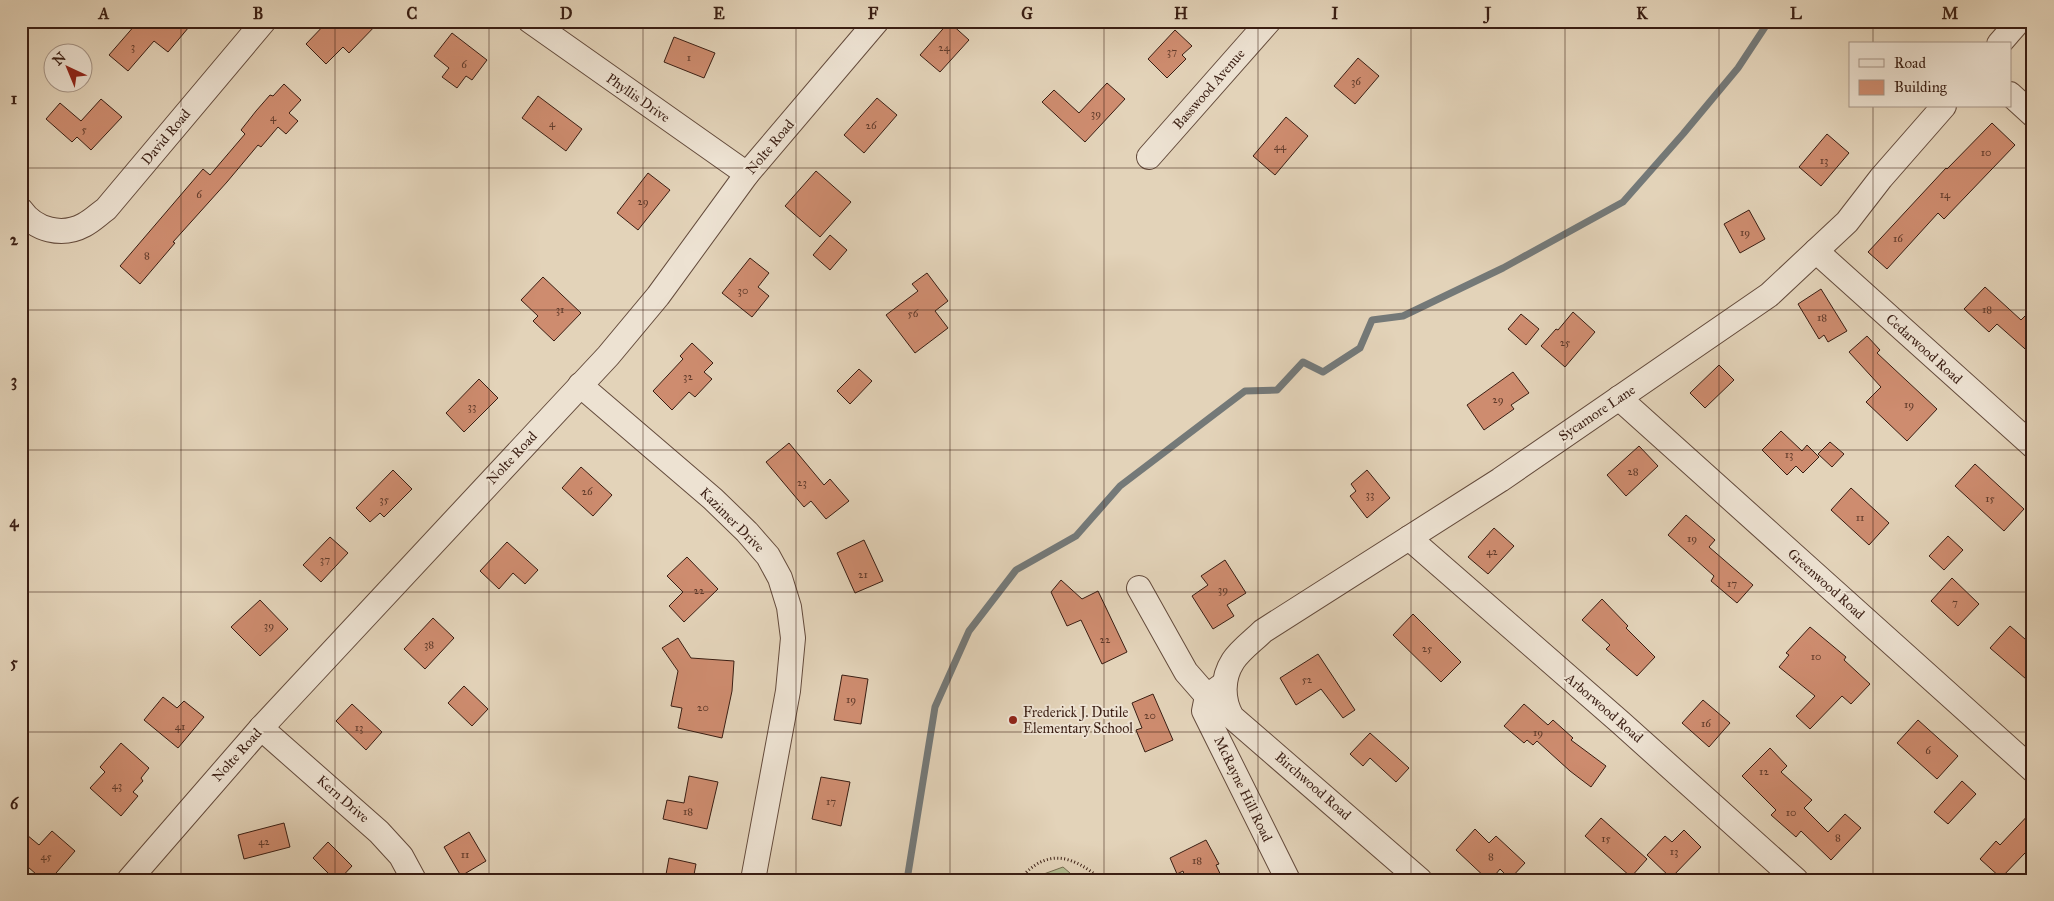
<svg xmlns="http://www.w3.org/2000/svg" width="2054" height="901" viewBox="0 0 2054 901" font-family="'IM FELL Great Primer',serif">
  <rect width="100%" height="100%" fill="#e3d3b9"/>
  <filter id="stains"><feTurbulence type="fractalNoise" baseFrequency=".004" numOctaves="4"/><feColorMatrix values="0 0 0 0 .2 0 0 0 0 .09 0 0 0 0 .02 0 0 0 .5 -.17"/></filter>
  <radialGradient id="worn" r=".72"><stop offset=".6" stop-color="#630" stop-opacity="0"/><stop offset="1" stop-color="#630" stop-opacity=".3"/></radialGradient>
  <!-- grass -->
  <polygon fill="#b2bd91" stroke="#766e52" points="1063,867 1078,880 1039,880 1041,875"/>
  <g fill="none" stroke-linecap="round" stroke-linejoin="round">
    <!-- stream -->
    <polyline stroke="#747978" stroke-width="7" points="907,880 935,707 969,631 1016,570 1076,536 1120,486 1245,391 1277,390 1303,362 1323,372 1360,348 1372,320 1403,316 1503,268 1623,202 1683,134 1738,68 1769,21"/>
  </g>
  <!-- building -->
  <g fill="#ce8c6f" stroke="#3a1e13">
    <polygon points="132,21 194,21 168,52 154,41 128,71 109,55 136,24"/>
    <polygon points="328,21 380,21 349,53 343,47 326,64 306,44"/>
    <polygon points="949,22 969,40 940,72 920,55"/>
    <polygon points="1175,30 1192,46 1182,55 1186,59 1167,78 1148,59"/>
    <polygon points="452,33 487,60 472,80 466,76 457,88 442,77 449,68 434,56"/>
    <polygon points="674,37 715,53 704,78 664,62"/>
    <polygon points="1358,58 1379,76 1355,104 1334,86"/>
    <polygon points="1107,83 1125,99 1085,142 1042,102 1054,90 1079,113"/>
    <polygon points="284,84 301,100 289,113 298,121 286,134 278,127 261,147 258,145 227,182 173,242 175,243 140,284 120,266 203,169 210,175 245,134 241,130 256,111 270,95 273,96"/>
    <polygon points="538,96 582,129 566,151 522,118"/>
    <polygon points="877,98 897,115 864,153 844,135"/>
    <polygon points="101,99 122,117 91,150 77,137 72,142 46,119 60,103 81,121"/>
    <polygon points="1286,117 1308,136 1275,175 1253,156"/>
    <polygon points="1992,123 2015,145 1944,219 1938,213 1887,269 1868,252 1946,168 1947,169"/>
    <polygon points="1827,134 1849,153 1821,186 1799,167"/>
    <polygon points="816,171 851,202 820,237 785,206"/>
    <polygon points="648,173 670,190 638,230 617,213"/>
    <polygon points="1749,210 1765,239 1740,253 1724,224"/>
    <polygon points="830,235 847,250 830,270 813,255"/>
    <polygon points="750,258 769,273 758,287 769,296 752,317 722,293"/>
    <polygon points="927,273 948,301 935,311 948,328 915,353 886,315 918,291 912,284"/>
    <polygon points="543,277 581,313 554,341 533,321 538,316 521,300"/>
    <polygon points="1985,287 2021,320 2033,308 2033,356 1997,324 1989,332 1964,309"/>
    <polygon points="1821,289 1847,331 1828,342 1824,335 1819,339 1798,304"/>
    <polygon points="1573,312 1595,332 1565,367 1541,346 1556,329 1558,330"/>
    <polygon points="1521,314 1539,329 1526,345 1508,329"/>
    <polygon points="1867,336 1880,350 1877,353 1937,409 1907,441 1866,402 1881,387 1849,352"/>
    <polygon points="692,343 713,363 704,372 712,379 695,397 689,392 672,410 653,391 683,359 680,356"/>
    <polygon points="1719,365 1734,380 1705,408 1690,393"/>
    <polygon points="859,369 872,381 850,404 837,391"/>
    <polygon points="1513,372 1529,393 1511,405 1514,409 1484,430 1467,405"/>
    <polygon points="479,379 498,398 464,432 446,413"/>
    <polygon points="1781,431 1802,451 1807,445 1819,457 1803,473 1796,466 1787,475 1762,450"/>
    <polygon points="1830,442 1844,454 1832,467 1818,454"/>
    <polygon points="789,443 824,485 830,479 849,501 826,519 811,501 804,507 766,462"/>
    <polygon points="1639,446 1658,466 1626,496 1607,475"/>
    <polygon points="1975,464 2024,509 2004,531 1955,486"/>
    <polygon points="581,467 612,495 593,516 562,488"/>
    <polygon points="393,470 412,489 384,517 380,513 370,522 356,508"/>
    <polygon points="1367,470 1390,498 1367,518 1350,496 1356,491 1351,484"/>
    <polygon points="1851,488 1889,523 1869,545 1831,510"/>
    <polygon points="1686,515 1715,540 1709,547 1753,585 1737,603 1711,581 1714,576 1668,535"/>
    <polygon points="1494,528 1514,546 1488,574 1468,557"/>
    <polygon points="1948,536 1963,550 1944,570 1929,556"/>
    <polygon points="330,537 348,553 321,582 303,565"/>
    <polygon points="864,540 883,581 855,593 837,553"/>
    <polygon points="507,542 538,570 525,584 513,573 499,589 480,571"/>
    <polygon points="687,557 718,589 684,622 669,606 683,592 667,576"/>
    <polygon points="1225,560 1246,593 1227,605 1234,616 1213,629 1192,596 1208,585 1201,576"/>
    <polygon points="1952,578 1979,604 1958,626 1931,601"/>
    <polygon points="1061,580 1082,599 1098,591 1127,652 1102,664 1081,620 1067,626 1051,592"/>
    <polygon points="1602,599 1628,626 1626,628 1655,657 1637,676 1606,649 1610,645 1582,620"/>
    <polygon points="260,600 288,629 260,656 231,627"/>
    <polygon points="1413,614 1461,662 1441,682 1393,635"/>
    <polygon points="433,618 454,638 425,669 404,649"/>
    <polygon points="2010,626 2033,646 2033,685 1990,648"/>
    <polygon points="1810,627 1846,657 1844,660 1870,684 1851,704 1842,696 1810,729 1796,716 1815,696 1779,667 1789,655 1786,653"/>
    <polygon points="678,638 691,658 734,661 732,691 722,738 678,728 682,708 671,706 678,671 662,648"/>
    <polygon points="1318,654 1355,710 1343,718 1321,689 1296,705 1280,678"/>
    <polygon points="842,675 868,679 861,724 834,720"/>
    <polygon points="464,686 488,709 472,726 448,703"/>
    <polygon points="1153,694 1173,740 1145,752 1136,730 1142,728 1132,703"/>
    <polygon points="163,697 177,708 184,701 204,717 178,748 144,720"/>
    <polygon points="1703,700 1730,723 1709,747 1682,723"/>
    <polygon points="352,704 382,732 366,750 336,721"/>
    <polygon points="1524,704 1548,725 1553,720 1573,738 1571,740 1606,766 1591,787 1570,771 1537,741 1533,745 1527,740 1524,743 1504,726"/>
    <polygon points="1918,720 1958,756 1937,779 1897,743"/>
    <polygon points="1370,733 1409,768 1396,782 1370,758 1363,766 1350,754"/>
    <polygon points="121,743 149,768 141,778 143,781 133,792 138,796 121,816 90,788 105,772 100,767"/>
    <polygon points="1770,748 1787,766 1781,772 1812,800 1804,808 1828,832 1845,814 1861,828 1831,860 1801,831 1796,837 1771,815 1776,810 1742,776"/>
    <polygon points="689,776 718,782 707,829 663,819 667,800 684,803"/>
    <polygon points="821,777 850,782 841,826 812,819"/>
    <polygon points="1962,781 1976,794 1948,824 1934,812"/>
    <polygon points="2033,810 2033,861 2025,853 2001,878 1980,859 1996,841 2000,845"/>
    <polygon points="1601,818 1647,859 1631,877 1585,836"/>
    <polygon points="284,823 290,847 244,859 238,835"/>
    <polygon points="1475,829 1489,843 1496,836 1525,863 1510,879 1500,869 1491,880 1488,880 1456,850"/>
    <polygon points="21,830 39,845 52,831 75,851 50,880 43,880 21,861"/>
    <polygon points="1684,830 1701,847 1671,878 1647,855 1665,836 1672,842"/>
    <polygon points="469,832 486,861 461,876 444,847"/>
    <polygon points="1206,840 1219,864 1216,865 1223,880 1186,880 1183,871 1177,874 1170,858"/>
    <polygon points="328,842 352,866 339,880 335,880 313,858"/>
    <polygon points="669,858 696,864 693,880 665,880"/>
  </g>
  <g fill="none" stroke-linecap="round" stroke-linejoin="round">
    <defs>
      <g id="minor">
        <polyline points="530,21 747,174"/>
        <polyline points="1999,44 2019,21"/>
        <polyline points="2010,94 2033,115"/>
        <polyline points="1149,157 1269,21"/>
        <path d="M21 210C35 230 62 237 84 225 92 221 99 214 106 209L264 21"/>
        <polyline points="1816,251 2033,446"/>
        <polyline points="580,385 713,499 747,532 768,556 780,578 789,607 793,638 788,691 753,880"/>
        <polyline points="1619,398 2033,770"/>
        <polyline points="1409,538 1620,722 1796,880"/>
        <polyline points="1139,588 1186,672 1207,696"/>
        <polyline points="1224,684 1207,696 1204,711 1288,880"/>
        <polyline points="261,728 379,832 401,856 414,880"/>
        <polyline points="129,880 261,728 608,356 658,296 747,174 877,21"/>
        <path d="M1420 880 1232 717C1222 700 1222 678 1233 661 1240 650 1254 640 1263 631L1500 480 1769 295 1847 222 1881 178 1944 106"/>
      </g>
    </defs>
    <!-- minor casing -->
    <use href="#minor" stroke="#644b3c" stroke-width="26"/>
    <!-- path -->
    <path stroke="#3a1e13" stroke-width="3" stroke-dasharray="1 2.5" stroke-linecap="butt" d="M1019 880C1047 847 1072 855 1102 880"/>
    <!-- minor -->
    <use href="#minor" stroke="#ede2d2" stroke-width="24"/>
  </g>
  <!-- grid -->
  <path fill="none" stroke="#3a1e13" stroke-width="1" stroke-opacity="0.55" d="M181 21V880M335 21V880M489 21V880M643 21V880M796 21V880M950 21V880M1104 21V880M1258 21V880M1411 21V880M1565 21V880M1719 21V880M1873 21V44M1873 106V880M21 168H2033M21 310H2033M21 450H2033M21 592H2033M21 732H2033"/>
  <!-- markers -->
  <circle fill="#8f2418" stroke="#ede2d2" stroke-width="2" cx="1013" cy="720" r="5"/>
  <g text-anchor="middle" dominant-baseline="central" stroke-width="4" stroke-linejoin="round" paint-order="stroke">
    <!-- number labels -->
    <g font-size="11" fill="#5f3a2a">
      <text x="133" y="46">3</text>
      <text x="944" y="47">24</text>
      <text x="1172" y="51">37</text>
      <text x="689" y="57">1</text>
      <text x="464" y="64">6</text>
      <text x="1356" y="81">36</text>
      <text x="1096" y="113">39</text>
      <text x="273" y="117">4</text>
      <text x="552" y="123">4</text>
      <text x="871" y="125">26</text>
      <text x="84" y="129">5</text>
      <text x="1280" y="146">44</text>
      <text x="1986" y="152">10</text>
      <text x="1824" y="160">13</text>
      <text x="199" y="194">6</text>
      <text x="1945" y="194">14</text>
      <text x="643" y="201">29</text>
      <text x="1745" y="232">19</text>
      <text x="1898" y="238">16</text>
      <text x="147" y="255">8</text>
      <text x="743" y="290">30</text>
      <text x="560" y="309">31</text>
      <text x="1987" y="309">18</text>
      <text x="913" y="313">56</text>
      <text x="1822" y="317">18</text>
      <text x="1565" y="342">25</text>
      <text x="688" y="376">32</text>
      <text x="1498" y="399">29</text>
      <text x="1909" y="404">19</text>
      <text x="472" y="406">33</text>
      <text x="1789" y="454">13</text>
      <text x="1633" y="471">28</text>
      <text x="802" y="482">23</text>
      <text x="587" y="491">26</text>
      <text x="1370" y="494">33</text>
      <text x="1990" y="498">15</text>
      <text x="384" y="499">35</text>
      <text x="1860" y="517">11</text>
      <text x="1692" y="538">19</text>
      <text x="1492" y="551">42</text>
      <text x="325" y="559">37</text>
      <text x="863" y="574">21</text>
      <text x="1732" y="583">17</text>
      <text x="1223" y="589">39</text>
      <text x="699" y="590">22</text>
      <text x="1955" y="602">7</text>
      <text x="269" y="625">39</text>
      <text x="1105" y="639">22</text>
      <text x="429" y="644">38</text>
      <text x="1427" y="648">25</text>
      <text x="1816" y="656">10</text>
      <text x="1307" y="679">52</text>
      <text x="851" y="699">19</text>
      <text x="703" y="707">20</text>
      <text x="1150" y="715">20</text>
      <text x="1706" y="723">16</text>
      <text x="180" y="726">41</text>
      <text x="359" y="727">13</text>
      <text x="1538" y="732">19</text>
      <text x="1928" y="750">6</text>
      <text x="1764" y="771">12</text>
      <text x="117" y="785">43</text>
      <text x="831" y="801">17</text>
      <text x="688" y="811">18</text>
      <text x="1791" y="812">10</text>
      <text x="1838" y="837">8</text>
      <text x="1606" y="838">15</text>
      <text x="264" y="841">42</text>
      <text x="1674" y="851">13</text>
      <text x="465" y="854">11</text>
      <text x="46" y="856">45</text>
      <text x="1491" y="856">8</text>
      <text x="1197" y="860">18</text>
    </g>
    <!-- street labels -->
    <g font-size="14" fill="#3a1e13" stroke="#ede2d2">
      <text transform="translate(1209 89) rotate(-49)">Basswood Avenue</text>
      <text transform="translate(638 98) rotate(35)">Phyllis Drive</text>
      <text transform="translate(166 137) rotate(-50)">David Road</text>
      <text transform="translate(770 147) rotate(-50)">Nolte Road</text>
      <text transform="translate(1924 349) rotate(42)">Cedarwood Road</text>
      <text transform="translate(1597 413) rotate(-34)">Sycamore Lane</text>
      <text transform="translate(512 458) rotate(-47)">Nolte Road</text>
      <text transform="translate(732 520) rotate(45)">Kazimer Drive</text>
      <text transform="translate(1826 584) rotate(42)">Greenwood Road</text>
      <text transform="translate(1604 708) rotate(41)">Arborwood Road</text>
      <text transform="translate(237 755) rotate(-48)">Nolte Road</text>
      <text transform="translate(1313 786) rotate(41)">Birchwood Road</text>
      <text transform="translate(1243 789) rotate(64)">McRayne Hill Road</text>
      <text transform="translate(343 799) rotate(41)">Kern Drive</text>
    </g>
    <!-- poi labels -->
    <g font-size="14" fill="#3a1e13" stroke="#ede2d2" text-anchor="start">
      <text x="1023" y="712">Frederick J. Dutile<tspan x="1023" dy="16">Elementary School</tspan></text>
    </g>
  </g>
  <!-- margin -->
  <rect width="2054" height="901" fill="none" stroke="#e3d3b9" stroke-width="55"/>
  <!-- legend -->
  <rect x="1849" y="42" width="162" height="65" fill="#ede2d2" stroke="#a59486"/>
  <rect x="1859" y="59" width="25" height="8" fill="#ede2d2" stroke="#a59486"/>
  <text x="1894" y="68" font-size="15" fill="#3a1e13">Road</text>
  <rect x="1859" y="80" width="25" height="15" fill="#ce8c6f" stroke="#a59486"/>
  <text x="1894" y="92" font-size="15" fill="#3a1e13">Building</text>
  <!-- north arrow -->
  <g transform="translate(68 68) rotate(316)"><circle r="24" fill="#ede2d2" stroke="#a59486"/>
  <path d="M0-4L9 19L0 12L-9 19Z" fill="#8f2418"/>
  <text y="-8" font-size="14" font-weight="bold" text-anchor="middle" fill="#3a1e13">N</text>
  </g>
  <rect x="28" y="28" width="1998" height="846" fill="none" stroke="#3a1e13" stroke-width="2"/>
  <g font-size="16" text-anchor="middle" font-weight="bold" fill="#3a1e13">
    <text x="104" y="19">A</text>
    <text x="258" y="19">B</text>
    <text x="412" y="19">C</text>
    <text x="566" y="19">D</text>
    <text x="719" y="19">E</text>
    <text x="873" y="19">F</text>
    <text x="1027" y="19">G</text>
    <text x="1181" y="19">H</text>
    <text x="1335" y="19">I</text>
    <text x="1488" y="19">J</text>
    <text x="1642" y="19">K</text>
    <text x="1796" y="19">L</text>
    <text x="1950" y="19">M</text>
    <text x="14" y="104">1</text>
    <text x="14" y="245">2</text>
    <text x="14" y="386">3</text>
    <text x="14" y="527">4</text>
    <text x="14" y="668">5</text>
    <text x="14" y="809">6</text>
  </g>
  <rect width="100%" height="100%" filter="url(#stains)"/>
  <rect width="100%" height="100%" fill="url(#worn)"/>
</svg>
